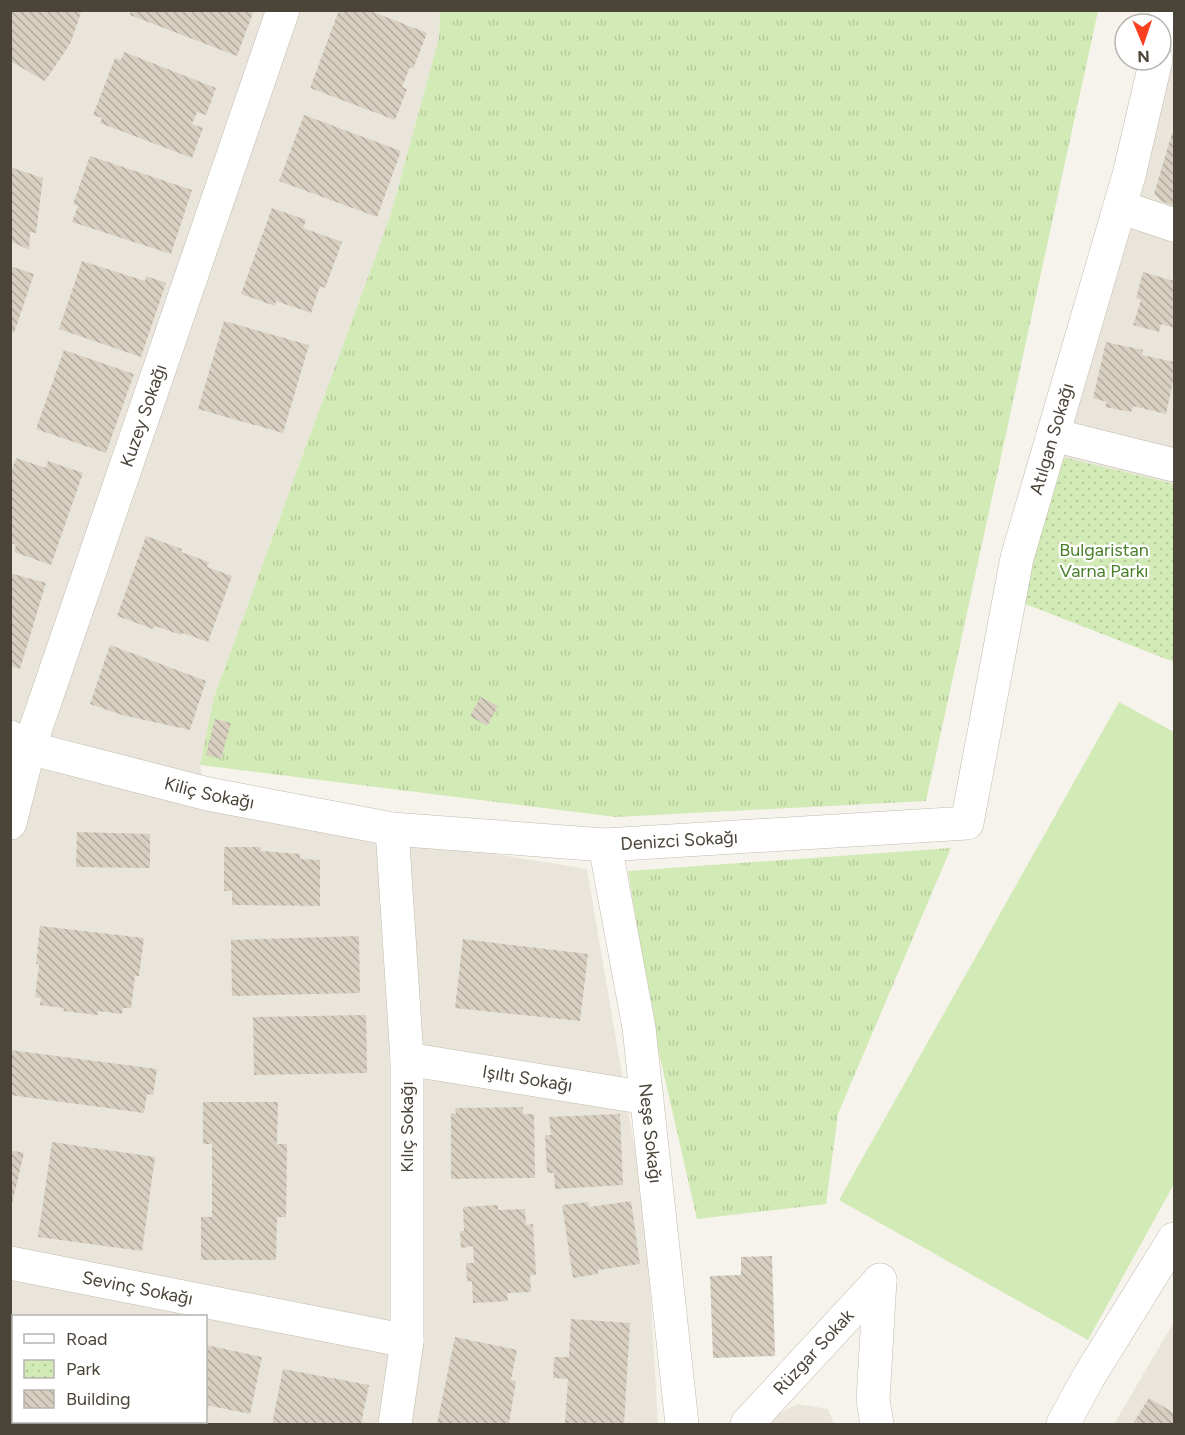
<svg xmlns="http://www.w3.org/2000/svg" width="1185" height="1435" viewBox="0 0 1185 1435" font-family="Figtree,sans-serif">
  <defs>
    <pattern id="grass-tufts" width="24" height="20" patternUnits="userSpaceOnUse" patternTransform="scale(1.5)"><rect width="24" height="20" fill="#d2eab5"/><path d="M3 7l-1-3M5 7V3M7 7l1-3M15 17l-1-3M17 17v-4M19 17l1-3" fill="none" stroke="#b6ca9c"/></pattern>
    <pattern id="park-dots" width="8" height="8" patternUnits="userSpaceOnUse" patternTransform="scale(1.5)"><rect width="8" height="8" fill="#d2eab5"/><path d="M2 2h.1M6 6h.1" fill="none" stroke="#b6ca9c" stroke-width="1.8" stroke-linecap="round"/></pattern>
    <pattern id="building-back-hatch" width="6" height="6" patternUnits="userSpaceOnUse" patternTransform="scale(1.5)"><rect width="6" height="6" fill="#d8cfc1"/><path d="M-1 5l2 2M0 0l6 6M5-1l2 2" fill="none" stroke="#b1aa9e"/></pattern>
  </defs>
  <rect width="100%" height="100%" fill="#f6f3ec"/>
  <!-- residential -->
  <g fill="#eae5da" fill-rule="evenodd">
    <path d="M10 11H440L439 38 390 217 214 697 200 765 208 808 587 869 646 1215 658 1424H11ZM14 1316H206V1422H14Z"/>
    <polygon points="1174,53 1174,484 1058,456"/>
    <polygon points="1174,1322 1174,1424 1114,1424"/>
    <polygon points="797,1404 828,1409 834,1424 760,1424"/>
  </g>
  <!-- grass -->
  <g fill="url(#grass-tufts)">
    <polygon points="440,11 1098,11 926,801 616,817 200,765 214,697 390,217 439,38"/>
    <polygon points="951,848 838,1114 826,1204 697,1219 656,1040 628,871"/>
  </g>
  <!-- park -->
  <polygon fill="url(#park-dots)" points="1058,456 1174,484 1174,662 1023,603"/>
  <!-- garden -->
  <polygon fill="#d2eab5" points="1119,702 1174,732 1174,1184 1088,1340 839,1200"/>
  <!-- building -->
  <g fill="url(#building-back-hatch)">
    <polygon points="10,10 82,10 70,44 45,81 10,61"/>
    <polygon points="131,10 254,10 237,56 130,15"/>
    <polygon points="339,10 368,10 427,33 413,69 410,67 402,87 407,89 395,120 310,88"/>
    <polygon points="124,52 216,88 206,115 197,112 192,124 203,128 192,158 100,123 102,118 93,115 115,58 121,60"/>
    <polygon points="304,115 401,151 377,217 279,181"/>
    <polygon points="1172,133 1174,133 1174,206 1161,201 1154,194"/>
    <polygon points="90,156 192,190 171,254 72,222 78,206 73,204"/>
    <polygon points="10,167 43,178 36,233 30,232 29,250 10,241"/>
    <polygon points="272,208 306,220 303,228 342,242 325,288 320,286 311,313 276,301 275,306 241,294"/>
    <polygon points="82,261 145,281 146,276 166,283 141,357 59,329"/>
    <polygon points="10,266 34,274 14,333 10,332"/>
    <polygon points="1143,272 1174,281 1174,328 1161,324 1159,332 1133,325 1141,300 1136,298"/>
    <polygon points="224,321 309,345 283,433 198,409"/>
    <polygon points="1106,342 1143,350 1142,355 1174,362 1174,377 1166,414 1133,406 1131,412 1105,407 1107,402 1093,398"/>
    <polygon points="64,350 134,374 106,453 36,429"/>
    <polygon points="16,458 46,468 48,461 83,473 51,565 14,552 16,545 10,543 10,475"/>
    <polygon points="146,536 182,549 181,552 209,562 207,567 232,576 208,642 183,633 181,635 155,626 153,629 117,616"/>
    <polygon points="10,573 46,583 20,669 10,666"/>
    <polygon points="110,645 206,681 190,730 122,715 90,704"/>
    <polygon points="481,697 498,706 487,726 470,716"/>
    <polygon points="215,719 231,723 221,759 206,755"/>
    <polygon points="77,832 150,834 150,868 76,867"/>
    <polygon points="224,847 261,847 261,851 300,854 300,859 320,860 320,906 232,905 232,891 224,891"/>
    <polygon points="40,926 144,938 139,976 135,976 131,1008 123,1008 122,1014 98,1011 98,1015 63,1011 64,1008 40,1005 41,998 35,997 39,964 36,964"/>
    <polygon points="359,936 360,993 232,996 231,940"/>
    <polygon points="463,939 588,954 580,1021 455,1008"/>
    <polygon points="366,1015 367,1073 254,1075 253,1017"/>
    <polygon points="10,1050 157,1069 153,1095 147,1094 144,1113 10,1095"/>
    <polygon points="203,1102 278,1102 277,1144 287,1144 286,1217 277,1217 276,1260 201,1260 201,1217 212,1217 212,1144 203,1144"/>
    <polygon points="523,1107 523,1114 534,1114 535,1178 451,1179 451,1113 456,1114 455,1108"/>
    <polygon points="620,1114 623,1185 555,1189 554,1173 547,1173 545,1135 551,1135 549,1117"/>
    <polygon points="52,1142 155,1157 142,1251 38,1237"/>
    <polygon points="10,1150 24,1153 11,1208 10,1208"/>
    <polygon points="631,1201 640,1264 598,1270 598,1274 573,1278 562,1205 588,1202 589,1207"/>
    <polygon points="498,1205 498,1210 525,1209 526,1225 533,1224 536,1275 530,1275 531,1292 507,1293 508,1301 473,1303 472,1281 467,1282 466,1263 474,1263 473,1246 461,1248 460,1231 464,1231 463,1207"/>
    <polygon points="772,1256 775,1356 713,1358 710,1276 741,1275 741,1257"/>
    <polygon points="571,1319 630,1323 624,1424 565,1423 568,1379 553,1378 554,1357 569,1357"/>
    <polygon points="455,1337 517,1350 511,1380 516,1381 509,1424 437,1424"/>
    <polygon points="206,1345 262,1357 250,1414 206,1405"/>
    <polygon points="283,1369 369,1385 361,1424 272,1424"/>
    <polygon points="1149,1398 1174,1413 1174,1424 1138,1424 1134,1422"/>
    <polygon points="20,1422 106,1422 105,1424 20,1424"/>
    <polygon points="157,1422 185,1422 195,1424 157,1424"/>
  </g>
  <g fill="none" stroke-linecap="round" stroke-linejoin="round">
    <defs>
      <g id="minor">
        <polyline points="1161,37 1167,10"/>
        <polyline points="1120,207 1174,225"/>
        <polyline points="1053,435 1174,465"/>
        <path id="s1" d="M10 737 29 748 208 794 392 829 605 845 967 823 1017 558 1129 175 1156 60"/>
        <path id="s2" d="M10 823 29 748 283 10"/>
        <polyline points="392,829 407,1059 407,1341 395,1424"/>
        <path id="s3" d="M605 845 639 1028 682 1424"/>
        <path id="s4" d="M407 1059 647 1098"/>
        <path id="s5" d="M10 1263 407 1341"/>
        <path id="s6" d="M747 1424 880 1280"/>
        <polyline points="877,1424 873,1400 880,1280"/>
        <polyline points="1063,1424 1088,1378 1174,1239"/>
      </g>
    </defs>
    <!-- minor casing -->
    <use href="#minor" stroke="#c2bbae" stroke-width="34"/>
    <!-- minor -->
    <use href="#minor" stroke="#fff" stroke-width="33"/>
  </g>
  <g text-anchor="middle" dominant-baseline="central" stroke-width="4.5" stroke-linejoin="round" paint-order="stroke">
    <!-- street labels -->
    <g font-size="18" fill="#4b4439" stroke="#fff">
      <text stroke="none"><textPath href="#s2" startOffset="429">Kuzey Sokağı</textPath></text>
      <text stroke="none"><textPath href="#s1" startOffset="1364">Atılgan Sokağı</textPath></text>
      <text stroke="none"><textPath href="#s1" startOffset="208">Kiliç Sokağı</textPath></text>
      <text stroke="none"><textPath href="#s1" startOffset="682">Denizci Sokağı</textPath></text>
      <text stroke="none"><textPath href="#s4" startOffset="122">Işıltı Sokağı</textPath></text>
      <text transform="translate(407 1127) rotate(-90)">Kılıç Sokağı</text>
      <text stroke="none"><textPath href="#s3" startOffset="292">Neşe Sokağı</textPath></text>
      <text stroke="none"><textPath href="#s5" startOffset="130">Sevinç Sokağı</textPath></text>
      <text stroke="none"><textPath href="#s6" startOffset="98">Rüzgar Sokak</textPath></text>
    </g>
    <!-- park labels -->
    <g font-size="18" fill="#4a7f2a" stroke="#fff">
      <text x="1104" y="550">Bulgaristan<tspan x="1104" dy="21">Varna Parkı</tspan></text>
    </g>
  </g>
  <!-- border -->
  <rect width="1185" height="1435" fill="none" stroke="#4b4439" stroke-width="24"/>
  <!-- legend -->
  <rect x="12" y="1315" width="195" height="108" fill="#ffffff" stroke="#b7b4b0" stroke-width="1.5"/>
  <rect x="24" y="1334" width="30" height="9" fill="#ffffff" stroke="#b7b4b0" stroke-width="1.5"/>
  <text x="66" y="1345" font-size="18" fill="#4b4439">Road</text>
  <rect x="24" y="1360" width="30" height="18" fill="url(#park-dots)" stroke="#b7b4b0" stroke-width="1.5"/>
  <text x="66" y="1375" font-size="18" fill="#4b4439">Park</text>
  <rect x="24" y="1390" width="30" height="18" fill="url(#building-back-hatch)" stroke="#b7b4b0" stroke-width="1.5"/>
  <text x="66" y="1405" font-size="18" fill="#4b4439">Building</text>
  <!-- north arrow -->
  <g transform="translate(1143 42) rotate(178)"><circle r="28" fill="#ffffff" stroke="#b7b4b0" stroke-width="1.5"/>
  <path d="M0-4.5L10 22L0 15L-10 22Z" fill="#fc3f1d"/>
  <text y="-9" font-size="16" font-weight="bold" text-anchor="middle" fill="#4b4439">N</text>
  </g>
</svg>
